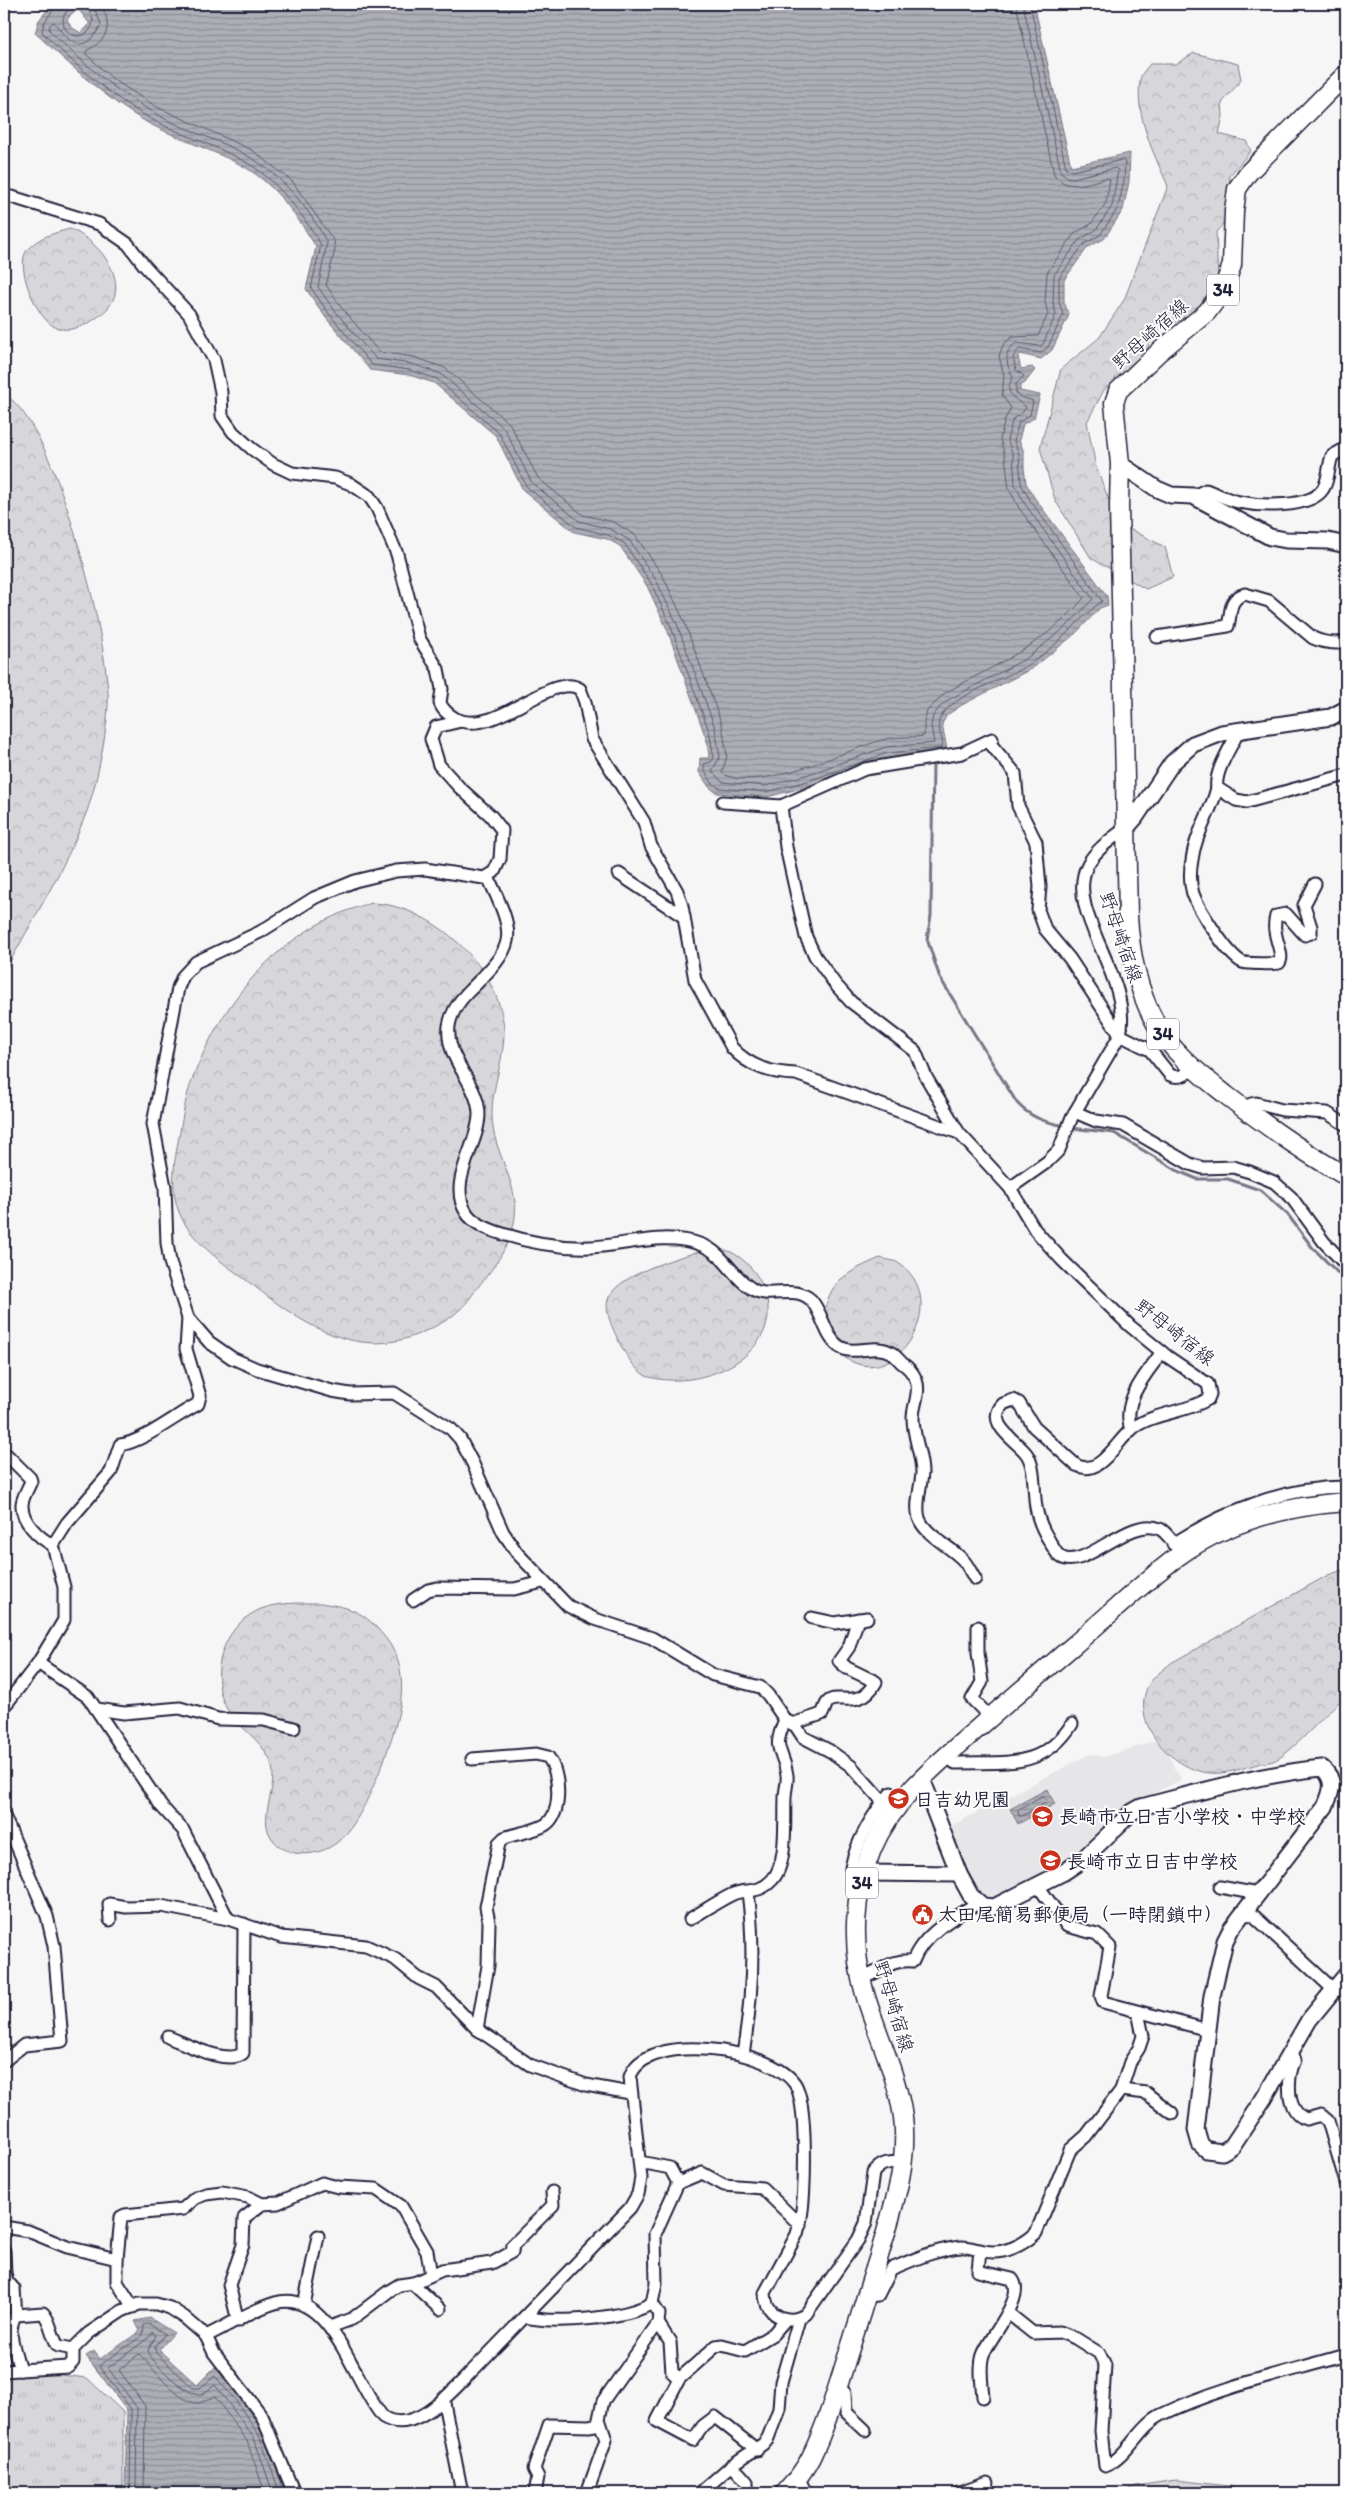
<svg xmlns="http://www.w3.org/2000/svg" width="1350" height="2497" viewBox="0 0 1350 2497" font-family="Itim,'Klee One',sans-serif">
  <defs>
    <pattern id="forest-crowns" width="20" height="18" patternUnits="userSpaceOnUse" patternTransform="scale(1.25)"><rect width="20" height="18" fill="#d7d7db"/><path d="M2 6a3 3 0 1 1 6 0M12 15a3 3 0 1 1 6 0" fill="none" stroke="#b8b8bd"/></pattern>
    <pattern id="park-tufts" width="24" height="20" patternUnits="userSpaceOnUse" patternTransform="scale(1.25)"><rect width="24" height="20" fill="#d7d7db"/><path d="M3 7l-1-3M5 7V3M7 7l1-3M15 17l-1-3M17 17v-4M19 17l1-3" fill="none" stroke="#b8b8bd"/></pattern>
    <pattern id="water-rules" width="6" height="5" patternUnits="userSpaceOnUse" patternTransform="scale(1.25)"><rect width="6" height="5" fill="#aeaeb7"/><path d="M0 2.5h6" fill="none" stroke="#8d8d96"/></pattern>
  </defs>
  <rect width="100%" height="100%" fill="#f6f6f7"/>
  <filter id="ink" filterUnits="userSpaceOnUse"><feTurbulence type="fractalNoise" baseFrequency=".02" numOctaves="2"/><feDisplacementMap in="SourceGraphic" scale="10" xChannelSelector="R" yChannelSelector="G"/><feConvolveMatrix kernelMatrix="1 2 1 2 8 2 1 2 1" color-interpolation-filters="sRGB"/></filter>
  <g filter="url(#ink)">
    <!-- built -->
    <polygon fill="#e6e6e9" points="1160,1739 1181,1780 1130,1805 1077,1851 1018,1888 999,1896 985,1897 975,1889 966,1875 947,1828 1090,1754 1105,1757"/>
    <!-- forest -->
    <g fill="url(#forest-crowns)" stroke="#7c7c8b">
      <path d="M1194 53 1238 64 1241 80 1222 103 1223 116 1219 134 1246 141 1251 151 1229 176C1232 199 1233 215 1216 232L1218 282 1196 311 1153 334 1145 355 1104 390 1087 422 1096 467 1118 523 1165 547 1173 577 1146 589 1091 558 1055 500 1040 448 1061 369 1099 338 1124 300 1168 186C1154 154 1135 117 1140 81 1140 75 1146 69 1150 64H1176Z"/>
      <path d="M70 229C98 240 132 281 107 309 95 321 73 335 55 327 38 320 14 267 27 250 38 237 54 233 70 229Z"/>
      <path d="M4 394C34 412 57 478 68 511 86 569 103 631 108 692 110 720 97 784 87 811 66 868 32 920 4 973Z"/>
      <path d="M372 903C432 905 501 968 504 1030 505 1059 491 1087 492 1116 492 1151 519 1182 515 1217 511 1245 495 1266 478 1287 472 1295 466 1305 458 1311 448 1321 434 1327 421 1333 360 1360 306 1327 258 1289 231 1268 192 1245 179 1212 169 1187 175 1157 180 1132 183 1114 186 1095 193 1078 223 997 286 924 372 903Z"/>
      <path d="M709 1249C716 1249 725 1249 731 1252 757 1265 776 1300 765 1329 749 1370 688 1388 649 1377 636 1373 624 1352 618 1340 613 1328 603 1310 609 1297 620 1273 685 1255 709 1249Z"/>
      <path d="M880 1258C886 1260 894 1260 898 1263 955 1299 895 1400 840 1354 835 1350 827 1339 825 1332 819 1319 829 1289 840 1280 852 1270 866 1264 880 1258Z"/>
      <path d="M1346 1569V1698L1339 1702C1323 1716 1290 1755 1273 1761 1267 1763 1260 1763 1254 1765 1237 1770 1221 1776 1202 1772 1169 1764 1132 1724 1147 1688 1151 1678 1163 1670 1171 1663L1328 1575Z"/>
      <path d="M321 1603C331 1605 344 1606 354 1611 366 1616 375 1625 383 1635 416 1673 398 1721 383 1763 374 1785 359 1823 341 1839 323 1857 286 1861 271 1837 257 1815 281 1786 270 1760 259 1735 230 1724 222 1698 211 1664 227 1623 261 1609 279 1602 302 1603 321 1603Z"/>
      <polygon points="1176,2480 1229,2486 1247,2493 1122,2493 1136,2486"/>
    </g>
    <!-- park -->
    <polygon fill="url(#park-tufts)" stroke="#7c7c8b" points="52,2374 87,2378 123,2412 123,2492 4,2493 4,2376"/>
    <!-- water -->
    <g fill="url(#water-rules)" stroke="#767685" fill-rule="evenodd">
      <path d="M48 4H1034L1071 166 1130 153 1129 182 1123 210 1104 239 1088 247 1064 280V302L1069 315 1052 350 1041 359 1020 354 1018 357 1021 369 1032 367 1035 370 1025 383 1020 386V391L1040 395 1034 418 1023 424 1019 440 1024 452V467L1026 483 1034 497 1107 596 1108 605 1100 608 1075 634 1033 668 962 705 947 715 942 724 948 754 888 758 810 786 767 797 717 793 709 787 699 772 700 758H709L708 744 667 629 647 586 620 546 607 539 574 532 523 490 496 436 434 383 409 375 370 370 326 318 306 289 316 247C297 216 273 181 239 164 210 149 178 139 148 123 104 98 73 67 35 33L39 20 49 8ZM79 10 90 24 81 33 71 27 67 20 72 13Z"/>
      <polygon points="1047,1789 1055,1804 1018,1824 1010,1809"/>
      <polygon points="150,2318 174,2333 159,2350 197,2385 215,2367 240,2398 264,2433 285,2493 125,2493 127,2410 86,2356 94,2351 100,2359 140,2331 135,2321"/>
    </g>
    <g fill="none" stroke-linecap="round" stroke-linejoin="round">
      <!-- shore -->
      <g stroke="#5a5a6d" stroke-width="1">
        <path d="M53 4V10L44 23 42 32C75 65 110 96 151 119 181 135 212 144 242 160 274 176 303 214 321 245L311 288 330 315 372 365 410 370 437 379 499 433 527 487 576 527 608 535 624 543 651 583 671 627 709 731 714 758 711 762 704 764V770L712 783 719 788 766 792 808 781 887 753 942 748C945 738 934 727 941 716 952 696 1009 677 1030 664 1058 646 1077 620 1102 601L1030 500 1021 484 1019 454 1014 441 1019 422 1030 415 1033 401 1021 397 1016 393V384L1024 376 1016 370 1013 357 1019 349 1041 353 1048 347 1063 315 1059 302V278L1084 244 1100 235 1118 208 1124 181 1125 162 1122 160 1072 171 1066 168 1030 4"/>
        <path d="M89 4 95 10 101 24C99 30 96 33 92 38 76 54 63 34 54 22L50 25 49 30C82 62 112 89 153 112 182 130 216 138 246 155 280 173 310 209 327 243L318 287 335 311 376 359 412 364 441 374 504 428 532 483 579 521 610 529 629 540 656 580 677 624 715 728 720 757 712 771 722 782 766 786 806 775 886 747 934 743 931 725 933 716 939 708 948 700 1027 658 1067 626 1093 599 1025 504 1015 485 1013 455 1007 439 1013 419 1024 411 1026 407C1014 398 1003 394 1013 377 1006 365 1003 351 1016 343L1040 346 1043 344 1056 314 1053 303 1054 275 1079 240 1096 230 1112 206 1118 170 1115 168 1073 178 1067 177 1061 172 1023 4"/>
        <path d="M100 4C113 24 109 40 86 51V54L114 80 157 107 252 150 292 181 334 241 335 250 326 285 341 307 379 352 414 357 445 368 510 424 538 478 583 515 614 522 635 535 663 576 684 621 722 725 727 756 722 773C755 795 846 750 882 740 895 736 911 738 924 736V723L927 711 945 693C995 665 1046 644 1084 598L1019 508 1009 489 1005 456 1000 439 1005 419 1011 408 1002 395 1004 376 999 356 1003 345 1012 337 1038 336 1048 314 1045 302 1047 273 1074 234 1091 224 1106 203 1110 180 1107 178C1090 182 1066 193 1054 174L1016 4"/>
        <circle cx="78" cy="21" r="15"/>
        <polygon points="1043,1797 1047,1800 1046,1803 1022,1816 1019,1816 1018,1810"/>
        <polyline points="130,2493 131,2409 99,2366 143,2335 144,2325 149,2324 165,2334 155,2347 156,2353 193,2388 200,2388 215,2376 236,2401 259,2435 280,2493"/>
        <path d="M136 2493 137 2408 108 2368 148 2338 153 2332 156 2336 148 2350C150 2362 189 2397 201 2395L215 2385 254 2438 273 2493"/>
        <path d="M144 2493 145 2406 119 2370 139 2354C152 2366 178 2403 197 2403 204 2403 209 2397 215 2397L247 2441 265 2493"/>
      </g>
      <!-- stream -->
      <g stroke="#767685" stroke-width="3">
        <path d="M933 761 931 916 927 939 940 978 1017 1103C1031 1118 1045 1122 1065 1126"/>
        <polyline points="1071,1128 1114,1133 1178,1171 1197,1179 1228,1179 1260,1190 1288,1215 1312,1247 1346,1281"/>
      </g>
      <defs>
        <g id="street">
          <path d="M4 198 12 197 99 224 128 244 144 265 189 314 214 360 221 392 222 416 233 432 252 449 273 464 292 473 335 478 351 484 369 496 377 508 397 554 419 638 438 669 442 689 440 703C443 711 449 715 456 719 496 738 552 670 580 689L585 702 592 739 644 822 651 846 677 891 682 906 695 980 732 1048C750 1067 770 1073 796 1074L959 1133"/>
          <path d="M1193 496 1206 490C1216 494 1228 500 1239 502 1259 506 1310 509 1323 489 1329 480 1328 467 1332 456L1346 448"/>
          <path d="M1157 637 1228 626C1232 611 1228 599 1245 594L1269 601 1313 638C1324 643 1334 644 1346 642"/>
          <polyline points="461,721 436,727 431,739 439,765 459,787 491,816 502,830 500,859 494,872 484,878 425,869 396,871 355,881 314,898 260,932 196,962 183,976 178,988 153,1124 165,1187 167,1243 170,1262 188,1318 209,1342 232,1358 257,1369 332,1391 350,1394 394,1393 451,1429 460,1439 473,1464 503,1532 517,1553 568,1606 595,1619 652,1638 713,1675 760,1687 768,1695 785,1720 795,1725 803,1737 830,1751 851,1766 883,1802"/>
          <path d="M1239 730C1232 746 1214 771 1217 788L1236 800 1247 802 1346 775"/>
          <path d="M988 741 1015 773 1018 806 1036 842 1040 887 1038 910 1045 929 1070 959 1120 1035 1150 1050 1170 1075C1180 1079 1185 1075 1193 1068"/>
          <path d="M1217 788C1211 813 1195 834 1192 860 1190 870 1190 884 1193 894 1199 910 1227 954 1242 962 1245 964 1276 964 1279 963 1286 954 1270 935 1276 916L1286 914 1303 933 1305 935 1311 933V927L1304 905 1315 884"/>
          <polyline points="723,802 781,806 865,769 962,753 992,739"/>
          <path d="M781 806 786 847 806 937 815 956 835 984 851 1002 915 1051 926 1077 959 1133 1010 1188 1035 1230 1062 1260 1130 1326 1168 1357 1208 1384 1210 1394 1208 1399C1186 1413 1155 1412 1133 1428 1116 1441 1100 1478 1076 1465L1034 1427 1019 1403 1013 1400 1003 1404C985 1423 1014 1439 1025 1452 1036 1464 1033 1491 1036 1507 1038 1520 1043 1531 1050 1542 1053 1547 1056 1554 1061 1557 1084 1572 1129 1515 1160 1529 1168 1533 1176 1547 1182 1555"/>
          <polyline points="619,874 684,917"/>
          <path d="M488 877C517 939 517 944 468 992 459 1001 451 1013 449 1026 445 1060 478 1082 479 1114 479 1145 447 1181 466 1212 473 1224 490 1230 503 1234 531 1243 562 1248 591 1247 628 1245 666 1231 702 1245 725 1254 732 1277 752 1289 769 1300 795 1284 811 1300 823 1313 825 1338 840 1347 855 1356 874 1343 890 1352 894 1354 898 1359 902 1363 909 1368 913 1372 916 1380 921 1392 913 1405 913 1418 913 1437 922 1455 922 1473 921 1487 915 1505 919 1518 924 1534 951 1547 963 1560 968 1565 971 1573 975 1579"/>
          <polyline points="1246,1110 1251,1104 1256,1103 1282,1110 1327,1113 1346,1125"/>
          <polyline points="1075,1112 1096,1121 1123,1125 1190,1164 1203,1168 1233,1167 1250,1172 1274,1182 1291,1197 1324,1242 1346,1265"/>
          <path d="M1010 1188 1047 1162 1059 1150 1072 1117 1120 1035C1133 976 1063 911 1088 864 1097 848 1113 838 1127 827"/>
          <path d="M188 1318 186 1349 200 1396 198 1404C175 1416 143 1442 120 1445L111 1472 67 1523 53 1545 64 1587V1620L38 1663 88 1697 161 1806 183 1830 228 1919 281 1937 366 1946 395 1959 418 1978 436 1987 477 2029 530 2065 586 2085 630 2093"/>
          <path d="M1131 1430C1121 1401 1146 1374 1162 1352"/>
          <path d="M4 1455H7L30 1478 31 1481C28 1489 23 1496 22 1504 21 1521 39 1538 53 1545"/>
          <path d="M1173 1544C1226 1511 1283 1487 1346 1487"/>
          <polyline points="413,1600 428,1590 437,1588 514,1589 543,1582"/>
          <polyline points="812,1618 835,1623 867,1618"/>
          <polyline points="978,1627 978,1653 982,1682 972,1699 990,1717"/>
          <polyline points="4,1707 38,1663"/>
          <polyline points="96,1709 124,1713 180,1708 218,1719 264,1720 294,1728"/>
          <path d="M792 1724 822 1714C824 1711 825 1706 827 1703 835 1691 860 1712 876 1682L847 1668 839 1661 849 1647 858 1619"/>
          <path d="M946 1756 955 1763C1004 1761 1042 1771 1072 1724"/>
          <path d="M472 1759 536 1754 548 1757C560 1772 563 1813 545 1825 533 1832 516 1833 504 1838L499 1843 486 1907 489 1922 488 1966 477 2029"/>
          <polyline points="4,1816 47,1916 54,1946 62,2041 24,2045 4,2061"/>
          <path d="M864 1873H856L851 1868C856 1842 873 1813 891 1793"/>
          <polyline points="1038,1886 1067,1926 1097,1934 1110,1947 1101,1996 1103,2002 1208,2030"/>
          <polyline points="1220,1887 1258,1894"/>
          <polyline points="1242,1914 1253,1915 1334,1990"/>
          <path d="M690 1919C704 1911 718 1901 733 1894 746 1888 758 1895 772 1880 788 1864 784 1819 785 1798 785 1790 788 1782 787 1775 783 1746 771 1753 785 1720"/>
          <polyline points="110,1920 109,1904 126,1907 161,1906 228,1919"/>
          <path d="M862 1978C883 1972 888 1959 913 1961 922 1935 955 1916 978 1903"/>
          <path d="M168 2037C186 2044 228 2066 243 2053L244 1924"/>
          <path d="M1291 2051 1295 2060C1287 2077 1285 2111 1306 2119L1321 2115 1328 2121 1346 2183"/>
          <path d="M743 2054C752 2001 755 1945 748 1892"/>
          <polyline points="1121,2090 1146,2093 1172,2113"/>
          <polyline points="640,2162 670,2168 678,2183 702,2173 724,2185 762,2188 800,2225"/>
          <polyline points="4,2227 28,2231 67,2247 117,2259 121,2217 125,2215 183,2209 195,2198 206,2194 222,2192 248,2197 262,2204 278,2203 322,2183 338,2187 376,2189 401,2206 427,2251 431,2275"/>
          <path d="M980 2250 978 2271 1012 2279C1027 2296 989 2338 983 2355 979 2367 982 2384 983 2397"/>
          <polyline points="4,2251 5,2273 7,2281 14,2289 16,2315"/>
          <polyline points="117,2259 117,2282 133,2307"/>
          <polyline points="412,2283 440,2309"/>
          <path d="M867 2296 878 2295 891 2269C913 2260 937 2249 961 2247 968 2246 976 2250 984 2251 1003 2255 1022 2246 1036 2233L1070 2150 1086 2136 1121 2090 1130 2062 1139 2048 1143 2036 1138 2012"/>
          <polyline points="652,2303 659,2314 658,2323 670,2342 672,2372 679,2379 716,2346 722,2345 745,2351 773,2334 786,2319"/>
          <polyline points="304,2305 318,2236"/>
          <path d="M1008 2313 1033 2333 1060 2332 1075 2338 1099 2353 1105 2365 1101 2431 1105 2466C1128 2457 1138 2427 1161 2415 1218 2387 1285 2373 1346 2355"/>
          <path d="M525 2317C555 2324 626 2319 652 2303L656 2284 655 2234 678 2183"/>
          <polyline points="238,2321 229,2285 243,2245 244,2218 262,2204"/>
          <polyline points="330,2327 352,2319 389,2291 399,2285 414,2283 442,2270 492,2263 512,2252 513,2245 553,2205 552,2192"/>
          <path d="M206 2336C228 2326 251 2310 275 2303 331 2287 355 2386 383 2417 415 2437 454 2389 475 2368L630 2208 638 2194 641 2178 630 2077C644 2031 770 2047 795 2084 808 2104 805 2192 801 2218L797 2234 765 2293C765 2316 789 2326 806 2314L858 2240 866 2223 873 2173C881 2162 890 2162 903 2162"/>
          <path d="M20 2370C16 2354 5 2329 16 2315L43 2313C51 2321 51 2335 58 2346L73 2349"/>
          <polyline points="4,2371 68,2367 73,2362 73,2349 89,2333 122,2311 139,2304 156,2304 170,2308 184,2317 206,2336 214,2353 262,2416 294,2493"/>
          <polyline points="679,2379 657,2421 693,2440 703,2426 715,2417 757,2450"/>
          <polyline points="838,2385 845,2393 846,2412 865,2430"/>
          <polyline points="443,2398 462,2493"/>
          <polyline points="732,2465 747,2482 747,2493"/>
          <polyline points="799,2479 806,2493"/>
          <polyline points="535,2493 538,2477 534,2469 549,2425 589,2426 600,2424"/>
          <polyline points="587,2493 606,2440 599,2419 603,2401 658,2323"/>
          <polyline points="700,2493 732,2465 763,2444 768,2438 779,2409 781,2382 799,2319"/>
          <polyline points="959,2493 988,2483"/>
        </g>
        <g id="secondary">
          <polyline points="1120,464 1157,489 1171,495 1193,496 1270,537 1286,540 1328,541 1346,545"/>
          <polyline points="1127,827 1135,818 1172,763 1193,744 1222,733 1331,717 1346,709"/>
          <path d="M922 1779 959 1874 971 1896 983 1906 994 1907 1064 1872 1082 1860 1132 1812 1141 1807C1200 1792 1261 1774 1322 1768 1337 1780 1331 1793 1325 1807L1231 1929 1225 1941 1212 1996 1196 2130 1200 2144 1207 2150 1222 2152 1232 2146 1264 2098 1309 2020 1346 1975"/>
          <polyline points="864,1873 959,1874"/>
        </g>
        <g id="primary">
          <path d="M1346 74 1248 173 1237 189 1234 211 1232 265 1222 292 1207 312 1159 352 1118 391 1114 403 1120 464 1119 506 1128 916C1130 953 1137 989 1155 1022 1172 1053 1200 1074 1226 1095 1265 1125 1304 1153 1346 1176"/>
          <path d="M785 2493C795 2482 804 2471 811 2457 828 2422 838 2385 850 2348 860 2317 869 2286 879 2256 892 2210 909 2165 903 2117 897 2074 877 2035 865 1994 851 1947 853 1895 872 1849 893 1799 937 1764 977 1729 1009 1701 1041 1673 1074 1645 1108 1616 1141 1584 1177 1557 1227 1521 1286 1506 1346 1502"/>
        </g>
      </defs>
      <!-- street casing -->
      <use href="#street" stroke="#22223b" stroke-width="15"/>
      <!-- secondary casing -->
      <use href="#secondary" stroke="#22223b" stroke-width="19"/>
      <!-- primary casing -->
      <use href="#primary" stroke="#22223b" stroke-width="21"/>
      <!-- street -->
      <use href="#street" stroke="#fff" stroke-width="11"/>
      <!-- secondary -->
      <use href="#secondary" stroke="#fff" stroke-width="15"/>
      <!-- primary -->
      <use href="#primary" stroke="#fff" stroke-width="18"/>
    </g>
  </g>
  <!-- icons -->
  <defs>
    <symbol id="school-disc" viewBox="-11 -11 22 22"><circle r="9.5" fill="#c8321e" stroke="#fff"/><path d="M0-5L7-2L0 1L-7-2ZM-4 1L0 2.5L4 1V4Q0 6-4 4Z" fill="#fff"/></symbol>
    <symbol id="civic-disc" viewBox="-11 -11 22 22"><circle r="9.5" fill="#c8321e" stroke="#fff"/><path d="M-.6-6.5H3V-4.5H.6V-3L4-1V1h2V6H-6V1h2V-1L-.6-3ZM-1.2 2.5V6h2.4V2.5Z" fill="#fff"/></symbol>
  </defs>
  <g fill-rule="evenodd">
    <use href="#school-disc" x="886" y="1786" width="25" height="25"/>
    <use href="#school-disc" x="1030" y="1804" width="25" height="25"/>
    <use href="#school-disc" x="1038" y="1848" width="25" height="25"/>
    <use href="#civic-disc" x="910" y="1902" width="25" height="25"/>
  </g>
  <g text-anchor="middle" dominant-baseline="central" stroke-width="4" stroke-linejoin="round" paint-order="stroke">
    <!-- shield labels -->
    <g fill="#fff" stroke="#646476" stroke-width="1">
      <rect x="1207" y="274.5" width="32" height="31" rx="4"/>
      <rect x="1147" y="1018.5" width="32" height="31" rx="4"/>
      <rect x="846" y="1867.5" width="32" height="31" rx="4"/>
    </g>
    <g font-size="18" font-weight="bold" fill="#22223b">
      <text x="1223" y="290">34</text>
      <text x="1163" y="1034">34</text>
      <text x="862" y="1883">34</text>
    </g>
    <!-- street labels -->
    <g font-size="19" fill="#22223b" stroke="#fff">
      <text transform="translate(1150 334) rotate(-42)">野母崎宿線</text>
      <text transform="translate(1121 937) rotate(71)">野母崎宿線</text>
      <text transform="translate(1175 1332) rotate(38)">野母崎宿線</text>
      <text transform="translate(894 2006) rotate(73)">野母崎宿線</text>
    </g>
    <!-- poi labels -->
    <g font-size="19" font-weight="bold" fill="#22223b" stroke="#fff" text-anchor="start">
      <text x="915" y="1799">日吉幼児園</text>
      <text x="1059" y="1816">長崎市立日吉小学校・中学校</text>
      <text x="1067" y="1861">長崎市立日吉中学校</text>
      <text x="938" y="1914">太田尾簡易郵便局（一時閉鎖中）</text>
    </g>
  </g>
  <!-- margin -->
  <rect width="1350" height="2497" fill="none" stroke="#fff" stroke-width="20"/>
  <rect x="10" y="10" width="1330" height="2477" fill="none" stroke="#22223b" stroke-width="2" filter="url(#ink)"/>
</svg>
